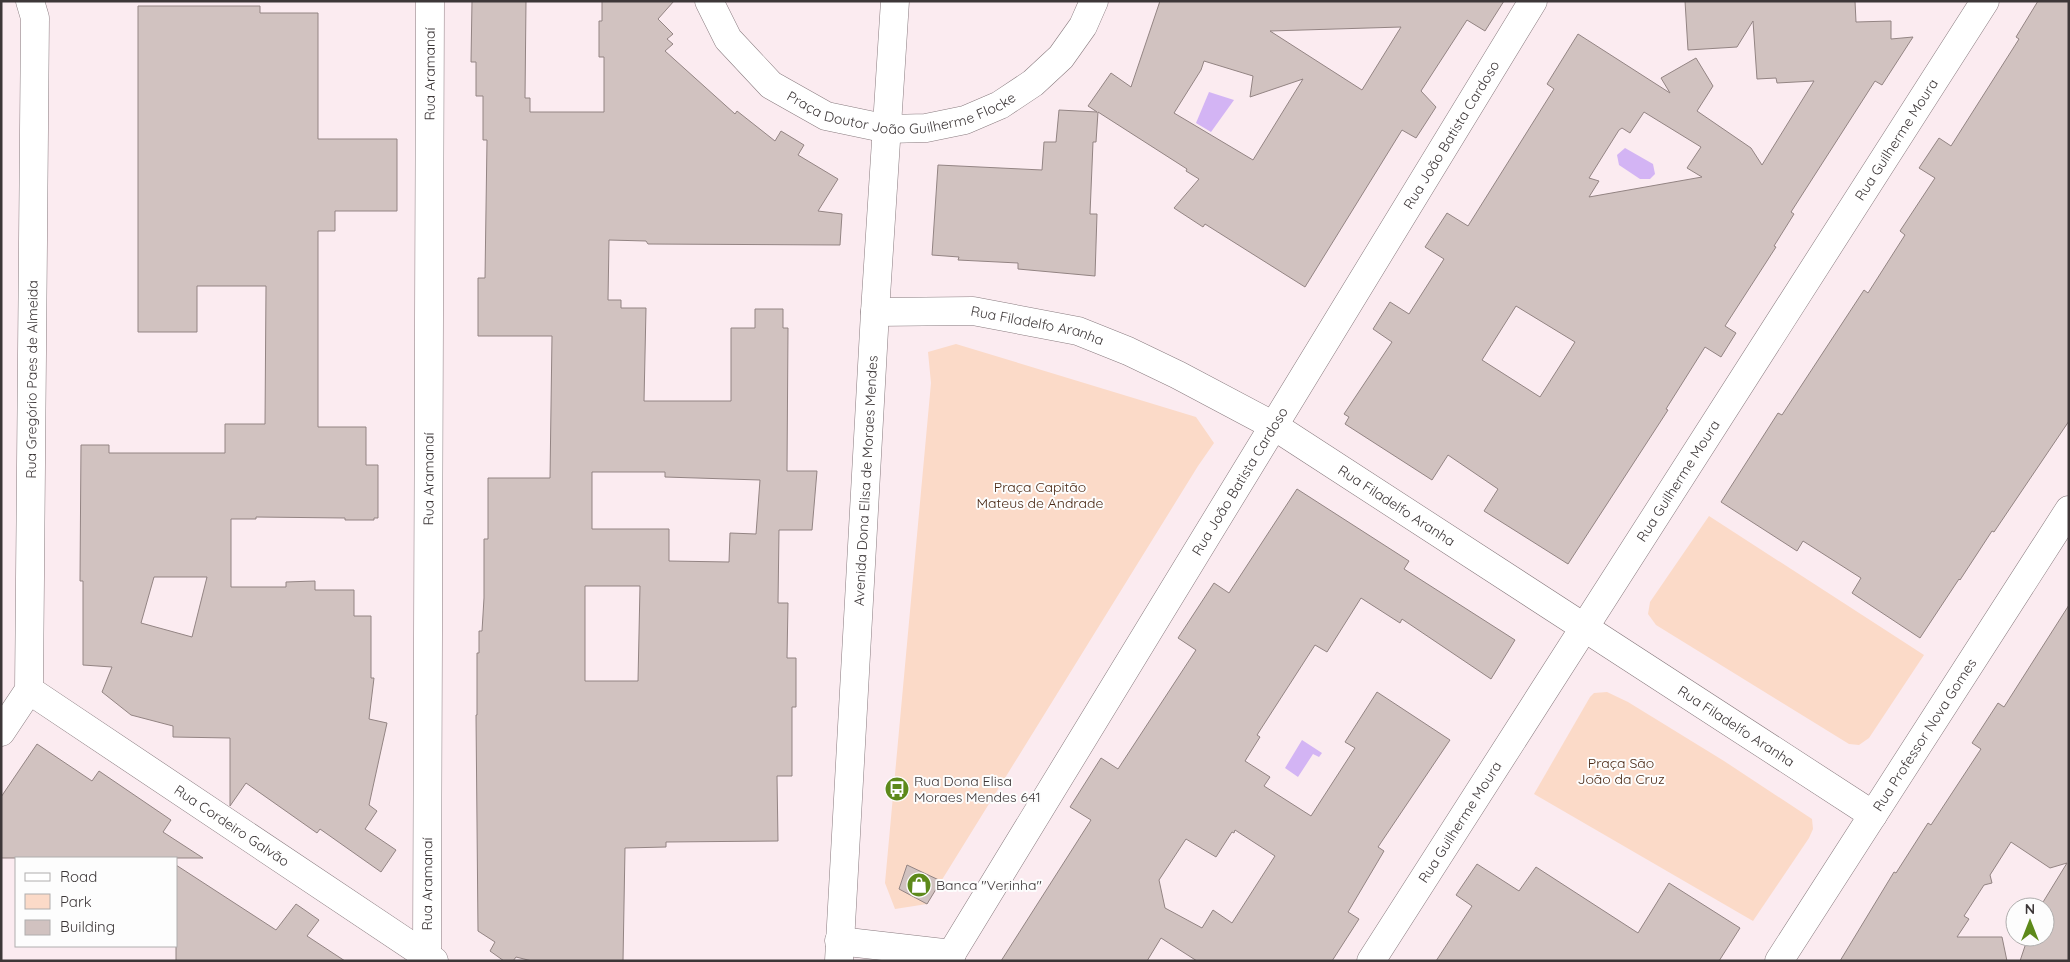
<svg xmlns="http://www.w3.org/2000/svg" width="2070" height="962" viewBox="0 0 2070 962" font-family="Quicksand,sans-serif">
  <rect width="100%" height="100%" fill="#fbebf0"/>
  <!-- green -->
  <g fill="#fbdac8">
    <polygon points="956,344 1196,417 1214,443 1198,466 927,904 895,909 885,883 931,383 928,352"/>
    <polygon points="1709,516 1924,655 1869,738 1859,745 1849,744 1656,625 1648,614 1650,602"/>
    <polygon points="1607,692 1628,702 1724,761 1812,819 1813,829 1809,838 1753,921 1534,794 1590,697 1594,693"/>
  </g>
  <!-- water -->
  <g fill="#d3b4f4">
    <polygon points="1209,92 1234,100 1211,132 1196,123"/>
    <polygon points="1625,148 1653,164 1655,174 1650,179 1640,179 1619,165 1617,155"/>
    <polygon points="1302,740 1322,753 1319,757 1313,754 1298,777 1285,768"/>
  </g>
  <!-- building -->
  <g fill="#d1c2c0" stroke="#938483" fill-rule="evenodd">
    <path d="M472 1H526L525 98H530V112H604V57H599V21H602V1H674L658 19 673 34 667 39 673 44 665 51 735 114 737 111 775 141 781 131 804 145 798 155 838 179 818 211 842 214 840 245 648 244 646 241 609 240 608 300H621V308H646L644 401H731V328H755V309H783V328H788L787 471H817L812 530H779L778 603H788L787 658H796V707H792V776H777L778 841 666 842V847L625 848 623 961H532L516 957 513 961H504L490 951 495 942 478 931 476 715H477V653H479V631H482L484 598V539H488V478H550L552 336H478V278H485L487 140H483V96H476V62H471ZM592 472H665V477L760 480 756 534 730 533 729 562 669 561V529H592ZM585 586H640L638 681H585Z"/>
    <path d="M1160 1H1504L1485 31 1467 20 1421 91 1436 107 1416 138 1402 130 1305 287 1205 224 1203 227 1174 208 1199 179 1186 171 1187 169 1098 112 1096 142H1093L1090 214H1097L1095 276 1018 269V263L958 260 959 257 932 255 938 165 1042 170 1044 142H1056L1059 110 1097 112 1088 106 1111 73 1131 87ZM1401 27 1362 90 1270 31ZM1204 61 1253 76 1250 97 1303 79 1253 160 1174 113 1201 70Z"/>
    <path d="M1685 1H1855L1856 22 1891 21V39L1913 37 1882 85 1875 81 1791 212 1794 214 1774 246 1776 247 1725 326 1736 333 1721 357 1705 347 1666 409 1668 410 1568 564 1484 511 1498 489 1448 455 1432 480 1345 424 1349 417 1344 414 1392 342 1373 329 1390 302 1409 314 1444 259 1425 247 1447 213 1468 226 1554 89 1547 84 1578 34 1670 93 1661 78 1696 58 1713 86 1697 111 1751 148 1762 165 1814 81 1777 83 1776 78 1757 79 1753 21 1737 47 1688 50ZM1644 112 1701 147 1687 168 1702 177 1589 197 1599 181 1589 178 1619 130 1622 128 1630 133ZM1516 306 1575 342 1540 397 1482 360Z"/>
    <polygon points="2038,1 2069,1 2069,421 1994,532 1992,531 1960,580 1959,579 1920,638 1852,593 1861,578 1803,541 1797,551 1721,502 1778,413 1782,415 1864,290 1868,293 1905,235 1900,231 1935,178 1919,168 1939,138 1951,146 2019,39 2016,37"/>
    <path d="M138 6H260V13H318V139H397V211H335V231H318V427H366V465H378V518H374V520H345V518L256 517V519H231V587H286V582L315 581V590H354V616H371V678H374L369 719 387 723 369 805 377 811 365 829 396 850 381 872 320 829 317 833 246 783 230 806V738L173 737V726L131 715 102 692 112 667 83 665V581H80L81 445H109V453H225V424H265L266 286H197V332H138ZM154 577H207L192 637 141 623Z"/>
    <path d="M1297 489 1409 561 1404 569 1515 640 1491 679 1402 619 1400 623 1361 598 1327 652 1315 645 1257 735 1260 737 1245 761 1270 777 1264 786 1311 816 1355 748 1345 742 1377 692 1450 740 1378 847 1384 851 1348 912 1359 919 1332 961H1197L1161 938 1147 961H1001L1091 820 1070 807 1101 758 1118 769 1196 650 1178 638 1214 583 1229 593ZM1235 830 1275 856 1232 923 1213 910 1202 928 1165 908 1159 880 1186 839 1216 857 1232 832 1234 833Z"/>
    <polygon points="2069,605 2069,961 2020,961 2028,937 2045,937 2045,907 2040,907 2067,863 2050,868 2011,842 1990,875 1992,883 1984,885 1964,916 1969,919 1957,937 2002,937 2007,961 1840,961 1894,872 1896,873 1928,823 1931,825 1981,749 1972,743 1998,703 2004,707"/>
    <polygon points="37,744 92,781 99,771 171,820 163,832 203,858 1,858 1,797"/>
    <polygon points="1477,864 1519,891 1536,867 1638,933 1669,883 1740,928 1719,961 1436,961 1472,906 1456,895"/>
    <polygon points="176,865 276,930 296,904 319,920 307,936 345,961 176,961"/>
    <polygon points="907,865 941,881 927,904 899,889"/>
  </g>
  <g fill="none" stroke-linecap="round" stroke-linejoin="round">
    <defs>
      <g id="minor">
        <path id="s1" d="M709 1 728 39 771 85 826 116 888 129 926 128 965 120 1000 105 1033 83 1061 57 1083 26 1094 1"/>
        <path id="s2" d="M875 312 973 311 1078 331 1128 351 1178 375 1274 426 1873 815"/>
        <path id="s3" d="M29 690 434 961"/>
        <path id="s4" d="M1 732 29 690 35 18 30 1"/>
        <polyline points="839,941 952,954"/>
        <path id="s5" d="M427 955 430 1"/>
        <path id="s6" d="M839 961 875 312 895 1"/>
        <path id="s7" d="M947 961 1533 1"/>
        <path id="s8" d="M1371 961 1985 1"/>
        <path id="s9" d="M1779 961 2069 510"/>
      </g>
    </defs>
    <!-- minor casing -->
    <use href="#minor" stroke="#897b7f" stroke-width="29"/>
    <!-- minor -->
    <use href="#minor" stroke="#fff" stroke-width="28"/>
  </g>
  <!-- icons -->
  <defs>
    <symbol id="bus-disc" viewBox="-11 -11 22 22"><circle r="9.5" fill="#5d891a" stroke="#fdfdfd"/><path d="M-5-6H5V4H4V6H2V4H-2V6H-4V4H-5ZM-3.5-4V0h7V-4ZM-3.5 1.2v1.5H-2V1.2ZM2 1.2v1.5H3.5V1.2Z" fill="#fff"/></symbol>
    <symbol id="shop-disc" viewBox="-11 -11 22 22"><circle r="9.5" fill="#5d891a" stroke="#fdfdfd"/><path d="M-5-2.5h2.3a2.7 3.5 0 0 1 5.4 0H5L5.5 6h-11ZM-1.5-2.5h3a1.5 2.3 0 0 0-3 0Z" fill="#fff"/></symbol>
  </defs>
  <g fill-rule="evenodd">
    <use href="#bus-disc" x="883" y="775" width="28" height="28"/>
    <use href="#shop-disc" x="905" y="871" width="28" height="28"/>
  </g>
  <g text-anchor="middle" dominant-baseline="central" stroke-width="4" stroke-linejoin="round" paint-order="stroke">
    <!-- street labels -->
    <g font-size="14" fill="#3d3738" stroke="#fdfdfd">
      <text stroke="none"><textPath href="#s5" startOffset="881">Rua Aramanaí</textPath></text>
      <text stroke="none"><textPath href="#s1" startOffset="245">Praça Doutor João Guilherme Flocke</textPath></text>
      <text stroke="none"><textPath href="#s7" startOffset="968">Rua João Batista Cardoso</textPath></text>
      <text stroke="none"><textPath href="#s8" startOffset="975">Rua Guilherme Moura</textPath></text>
      <text stroke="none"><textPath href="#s2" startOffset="164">Rua Filadelfo Aranha</textPath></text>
      <text stroke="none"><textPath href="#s4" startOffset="361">Rua Gregório Paes de Almeida</textPath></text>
      <text stroke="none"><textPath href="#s5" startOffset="476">Rua Aramanaí</textPath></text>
      <text stroke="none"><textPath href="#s6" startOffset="481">Avenida Dona Elisa de Moraes Mendes</textPath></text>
      <text stroke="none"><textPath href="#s7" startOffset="562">Rua João Batista Cardoso</textPath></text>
      <text stroke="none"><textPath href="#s8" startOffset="570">Rua Guilherme Moura</textPath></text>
      <text stroke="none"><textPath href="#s2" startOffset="569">Rua Filadelfo Aranha</textPath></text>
      <text stroke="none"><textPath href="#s2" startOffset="974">Rua Filadelfo Aranha</textPath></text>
      <text stroke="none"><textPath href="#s9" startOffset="269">Rua Professor Nova Gomes</textPath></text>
      <text stroke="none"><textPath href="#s8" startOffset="165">Rua Guilherme Moura</textPath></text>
      <text stroke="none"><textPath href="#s3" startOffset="244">Rua Cordeiro Galvão</textPath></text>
      <text stroke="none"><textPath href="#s5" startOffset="71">Rua Aramanaí</textPath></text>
    </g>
    <!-- park labels -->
    <g font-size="14" fill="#492814" stroke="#fdfdfd">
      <text x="1040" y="487">Praça Capitão<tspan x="1040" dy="16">Mateus de Andrade</tspan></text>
      <text x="1621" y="763">Praça São<tspan x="1621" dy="16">João da Cruz</tspan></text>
    </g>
    <!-- poi labels -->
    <g font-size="14" fill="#3d3738" stroke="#fdfdfd" text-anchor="start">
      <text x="914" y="781">Rua Dona Elisa<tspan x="914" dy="16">Moraes Mendes 641</tspan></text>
      <text x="936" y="885">Banca "Verinha"</text>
    </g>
  </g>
  <!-- border -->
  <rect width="2070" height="962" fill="none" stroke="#3d3738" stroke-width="5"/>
  <!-- legend -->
  <rect x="15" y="857" width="162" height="90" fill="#fdfdfd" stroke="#b0aeae"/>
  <rect x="25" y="873" width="25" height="8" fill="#ffffff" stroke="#b0aeae"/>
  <text x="60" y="882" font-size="15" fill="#3d3738">Road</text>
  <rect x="25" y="894" width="25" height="15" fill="#fbdac8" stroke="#b0aeae"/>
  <text x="60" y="907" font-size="15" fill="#3d3738">Park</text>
  <rect x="25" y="920" width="25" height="15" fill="#d1c2c0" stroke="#b0aeae"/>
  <text x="60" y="932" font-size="15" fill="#3d3738">Building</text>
  <!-- north arrow -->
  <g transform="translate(2030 922)"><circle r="24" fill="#fdfdfd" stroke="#b0aeae"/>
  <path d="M0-4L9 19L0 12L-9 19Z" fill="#5d891a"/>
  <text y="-8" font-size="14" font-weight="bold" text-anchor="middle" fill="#3d3738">N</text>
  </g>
</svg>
